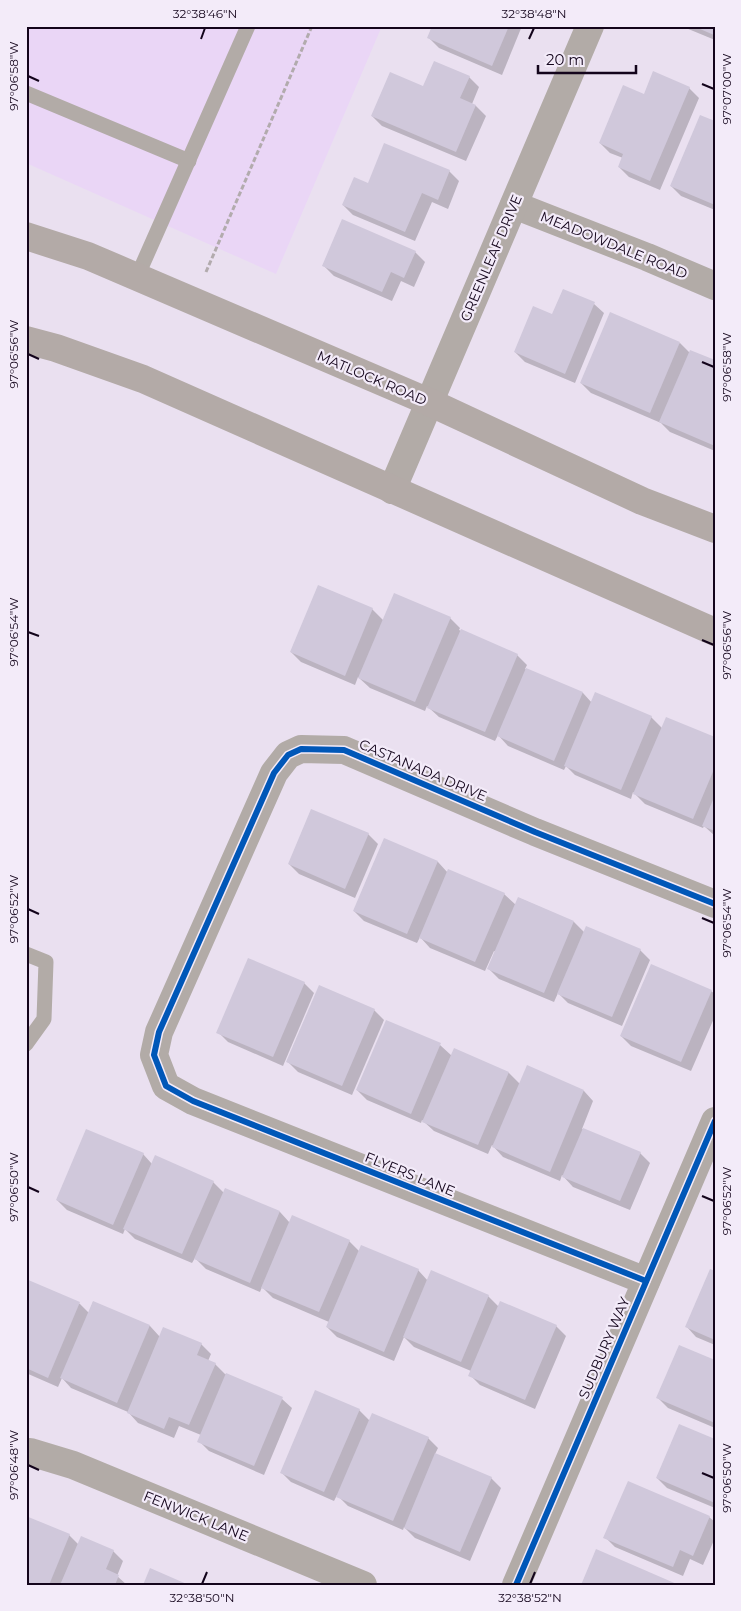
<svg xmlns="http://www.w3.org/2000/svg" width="741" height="1611" viewBox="0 0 741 1611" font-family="Montserrat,sans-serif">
  <rect width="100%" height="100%" fill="#eae0f0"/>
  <!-- built -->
  <polygon fill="#ead6f6" points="26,26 382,26 276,274 26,163"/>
  <!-- shadow -->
  <g fill="#0003">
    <polygon points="434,26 522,26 502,75 439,48 429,38"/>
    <polygon points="681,26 715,26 715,40"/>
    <polygon points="469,77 479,87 472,104 476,106 486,116 466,161 382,126 372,116 424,87"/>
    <polygon points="689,88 699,98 660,190 629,177 619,167 623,158 610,153 600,143 644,96"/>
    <polygon points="715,123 715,210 681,196 671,186"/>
    <polygon points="449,171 459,181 448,209 432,202 415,241 353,215 343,205 368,184"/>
    <polygon points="415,252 425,262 414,287 401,281 392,301 334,276 324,266"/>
    <polygon points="563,290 594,304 604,313 575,383 525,362 515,352 553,316"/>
    <polygon points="680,343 690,353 715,362 715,451 670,432 661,423 591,393 581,383"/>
    <polygon points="319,586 372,609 384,621 450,618 460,628 459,630 517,655 527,665 525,669 583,693 592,703 651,717 663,729 715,739 715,836 704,826 703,828 645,804 633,792 631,799 575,775 566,766 564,770 508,746 498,735 495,741 439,717 427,706 425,711 370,688 358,677 355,685 301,662 291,652"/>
    <polygon points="368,834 378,844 355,898 299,874 289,864"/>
    <polygon points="384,840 438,862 448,873 504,894 516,905 519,898 574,922 584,932 640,950 650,960 622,1026 568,1003 558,993 554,1002 499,979 489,969 496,952 494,951 485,971 430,948 420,937 417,943 364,921 354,911"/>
    <polygon points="304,983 314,993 283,1066 228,1042 218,1032"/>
    <polygon points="711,991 715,994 715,1016 691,1071 631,1046 621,1036"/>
    <polygon points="374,1010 384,1020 352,1095 298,1072 288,1062"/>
    <polygon points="440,1045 452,1056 509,1073 520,1084 584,1091 593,1101 582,1129 640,1153 650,1163 630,1210 573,1187 562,1175 560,1181 503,1157 492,1145 488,1154 434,1131 422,1120 421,1123 367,1100 357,1090"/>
    <polygon points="143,1154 152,1164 213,1182 224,1193 225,1189 280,1212 290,1223 349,1241 359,1251 418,1270 428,1281 488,1296 499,1307 556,1326 566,1336 535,1409 480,1385 470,1375 471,1371 414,1347 404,1337 394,1361 337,1337 327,1327 329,1322 273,1298 262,1287 260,1292 206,1269 195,1258 192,1263 135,1239 125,1229 123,1234 67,1210 57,1200"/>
    <polygon points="715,1273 715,1345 696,1337 687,1327"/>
    <polygon points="26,1280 80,1304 89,1313 93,1302 150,1326 160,1337 201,1344 211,1354 208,1361 215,1364 225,1374 282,1399 292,1408 264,1475 209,1451 199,1441 201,1435 179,1426 174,1438 138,1423 128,1412 71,1388 62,1378 58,1387 26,1373"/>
    <polygon points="715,1361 715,1428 668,1408 658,1398"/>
    <polygon points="359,1410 370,1421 428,1438 438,1448 435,1454 491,1478 501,1488 470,1561 415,1538 404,1527 403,1530 348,1506 337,1495 334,1501 291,1482 281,1472"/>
    <polygon points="715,1440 715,1508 667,1488 657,1478"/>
    <polygon points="26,1517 69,1535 79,1545 113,1551 123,1561 117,1576 127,1585 26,1585"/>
    <polygon points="709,1517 715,1522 715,1538 703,1565 690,1559 683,1576 615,1547 605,1537"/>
  </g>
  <!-- building -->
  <g fill="#d0c8db">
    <polygon points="432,26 509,26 492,66 427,38"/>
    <polygon points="693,26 715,26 715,33 714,35"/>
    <polygon points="434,61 470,76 460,98 476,105 456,152 371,116 390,72 423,86"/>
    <polygon points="653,71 690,87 650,181 618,167 623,154 599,143 623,85 644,94"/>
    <polygon points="700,115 715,121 715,205 670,186"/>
    <polygon points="384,143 450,170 438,200 422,193 405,232 342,205 354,177 368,183"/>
    <polygon points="342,219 416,251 404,278 391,272 382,292 322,266"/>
    <polygon points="563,289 595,302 565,374 514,352 533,306 552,314"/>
    <polygon points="610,312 680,342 650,413 580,383"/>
    <polygon points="690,350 715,360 715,446 659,422"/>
    <polygon points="318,585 373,608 345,676 290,652"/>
    <polygon points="394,593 451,617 415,702 358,678"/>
    <polygon points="461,629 518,654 485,732 427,708"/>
    <polygon points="526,668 583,692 554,761 497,736"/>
    <polygon points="595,692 652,716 621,790 564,766"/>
    <polygon points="666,717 715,737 715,767 693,819 633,794"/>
    <polygon points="715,795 715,831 702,826"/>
    <polygon points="311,809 369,833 345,889 288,864"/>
    <polygon points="384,838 438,861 407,934 353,911"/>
    <polygon points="448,869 505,893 475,962 419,938"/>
    <polygon points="518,897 574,921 544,993 487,969"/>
    <polygon points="586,926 641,949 612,1017 557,994"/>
    <polygon points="248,958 305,982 273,1057 216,1033"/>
    <polygon points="651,964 712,990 681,1062 620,1036"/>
    <polygon points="319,985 375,1009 342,1086 286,1062"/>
    <polygon points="386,1020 441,1043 411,1114 356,1090"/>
    <polygon points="454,1048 509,1072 478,1145 422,1122"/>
    <polygon points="527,1065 584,1090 550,1172 492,1147"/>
    <polygon points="583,1128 641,1152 620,1201 562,1177"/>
    <polygon points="86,1129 144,1153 113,1225 56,1200"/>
    <polygon points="155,1155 214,1181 182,1254 123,1229"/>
    <polygon points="225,1188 280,1211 250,1283 194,1259"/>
    <polygon points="292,1215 350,1240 319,1312 261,1288"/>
    <polygon points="361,1245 419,1269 384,1352 326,1327"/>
    <polygon points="710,1269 715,1271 715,1340 685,1327"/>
    <polygon points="431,1270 489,1295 461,1362 403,1337"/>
    <polygon points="26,1279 80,1302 48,1378 26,1368"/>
    <polygon points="93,1301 150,1325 117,1403 60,1378"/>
    <polygon points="500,1301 557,1325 525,1400 468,1376"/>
    <polygon points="163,1327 202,1343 197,1355 216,1363 189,1425 169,1417 164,1429 127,1413"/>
    <polygon points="679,1345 715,1360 715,1423 656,1398"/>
    <polygon points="226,1373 283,1397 254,1466 197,1442"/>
    <polygon points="315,1390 360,1409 324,1492 280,1473"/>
    <polygon points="372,1413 429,1437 393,1521 336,1497"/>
    <polygon points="679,1424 715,1439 715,1503 656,1478"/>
    <polygon points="435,1453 492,1477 460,1552 404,1528"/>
    <polygon points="628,1481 710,1516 693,1556 680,1550 673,1567 603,1538"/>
    <polygon points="26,1516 70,1534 49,1585 31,1585 26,1583"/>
    <polygon points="81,1536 114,1550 106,1569 119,1575 115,1585 60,1585"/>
    <polygon points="596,1549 679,1585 581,1585"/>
    <polygon points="150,1568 189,1585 143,1585"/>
  </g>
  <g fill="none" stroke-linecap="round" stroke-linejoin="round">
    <!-- path -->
    <polyline stroke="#b2abad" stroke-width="3" stroke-dasharray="5 2.5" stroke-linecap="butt" points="206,272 312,26"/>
    <!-- service -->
    <g stroke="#b2aba7" stroke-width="15">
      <polyline points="26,93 189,161"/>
      <polyline points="137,277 248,26"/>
      <polyline points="26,954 46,962 44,1019 26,1044"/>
    </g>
    <!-- minor -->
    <g stroke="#b2aba7" stroke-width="28">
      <polyline points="514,205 647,257 715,286"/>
      <polyline points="392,490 590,26"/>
      <polyline points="646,1281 193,1101 166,1086 154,1055 159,1032 274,773 288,755 301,749 344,750 535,832 715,904"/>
      <polyline points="26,1452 30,1452 73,1465 363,1585"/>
      <polyline points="516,1585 715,1121"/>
    </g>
    <!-- secondary -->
    <g stroke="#b3aaa7" stroke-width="28">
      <polyline points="26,236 88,256 137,277 429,402 642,501 715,529"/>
      <polyline points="26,340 56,348 143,379 715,632"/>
    </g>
    <defs>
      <g id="cycleway">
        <polyline points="646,1281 193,1101 166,1086 154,1055 159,1032 274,773 288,755 301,749 344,750 535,832 715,904"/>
        <polyline points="516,1585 715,1121"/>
      </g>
    </defs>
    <!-- cycleway casing -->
    <use href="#cycleway" stroke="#f3ebf9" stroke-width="9"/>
    <!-- cycleway -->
    <use href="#cycleway" stroke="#0057b8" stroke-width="6"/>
  </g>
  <!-- ticks -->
  <path fill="none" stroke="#13041b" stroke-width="2" d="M201 39 205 28M529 39 534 28M28 76 39 81M702 84 714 89M28 354 39 359M702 362 714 367M28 632 39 636M702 640 714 645M28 909 39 914M702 918 714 923M28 1187 39 1192M702 1196 714 1201M28 1465 39 1470M702 1473 714 1478M202 1584 207 1572M530 1584 535 1572"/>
  <g text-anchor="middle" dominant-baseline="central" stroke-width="4.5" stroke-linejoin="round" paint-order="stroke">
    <!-- street labels -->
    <g font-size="14" fill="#13041b" stroke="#f3ebf9">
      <text transform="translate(614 245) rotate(22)">MEADOWDALE ROAD</text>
      <text transform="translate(491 258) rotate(-67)">GREENLEAF DRIVE</text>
      <text transform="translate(372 378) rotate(23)">MATLOCK ROAD</text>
      <text transform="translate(423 770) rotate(23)">CASTANADA DRIVE</text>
      <text transform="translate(410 1174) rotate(22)">FLYERS LANE</text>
      <text transform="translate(604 1348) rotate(-67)">SUDBURY WAY</text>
      <text transform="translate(196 1516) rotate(22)">FENWICK LANE</text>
    </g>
  </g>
  <!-- border -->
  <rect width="741" height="1611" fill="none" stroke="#f3ebf9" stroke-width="55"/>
  <!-- scale -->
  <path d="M538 65v8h98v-8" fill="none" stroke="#13041b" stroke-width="2.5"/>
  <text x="546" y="65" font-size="15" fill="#13041b" stroke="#f3ebf9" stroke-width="4" paint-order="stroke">20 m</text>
  <rect x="28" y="28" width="686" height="1556" fill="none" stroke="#13041b" stroke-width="2"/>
  <g font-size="12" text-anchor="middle" fill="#13041b">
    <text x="205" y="18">32°38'46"N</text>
    <text x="534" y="18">32°38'48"N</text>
    <text transform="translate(14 76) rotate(-90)" y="4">97°06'58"W</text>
    <text transform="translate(727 89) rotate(-90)" y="4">97°07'00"W</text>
    <text transform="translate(14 354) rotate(-90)" y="4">97°06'56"W</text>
    <text transform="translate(727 367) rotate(-90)" y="4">97°06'58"W</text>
    <text transform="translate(14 632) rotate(-90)" y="4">97°06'54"W</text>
    <text transform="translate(727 645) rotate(-90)" y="4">97°06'56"W</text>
    <text transform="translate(14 909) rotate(-90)" y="4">97°06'52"W</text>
    <text transform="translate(727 923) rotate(-90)" y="4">97°06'54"W</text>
    <text transform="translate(14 1187) rotate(-90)" y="4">97°06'50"W</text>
    <text transform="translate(727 1201) rotate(-90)" y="4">97°06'52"W</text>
    <text transform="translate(14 1465) rotate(-90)" y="4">97°06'48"W</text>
    <text transform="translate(727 1478) rotate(-90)" y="4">97°06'50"W</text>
    <text x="202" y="1602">32°38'50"N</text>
    <text x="530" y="1602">32°38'52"N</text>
  </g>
</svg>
